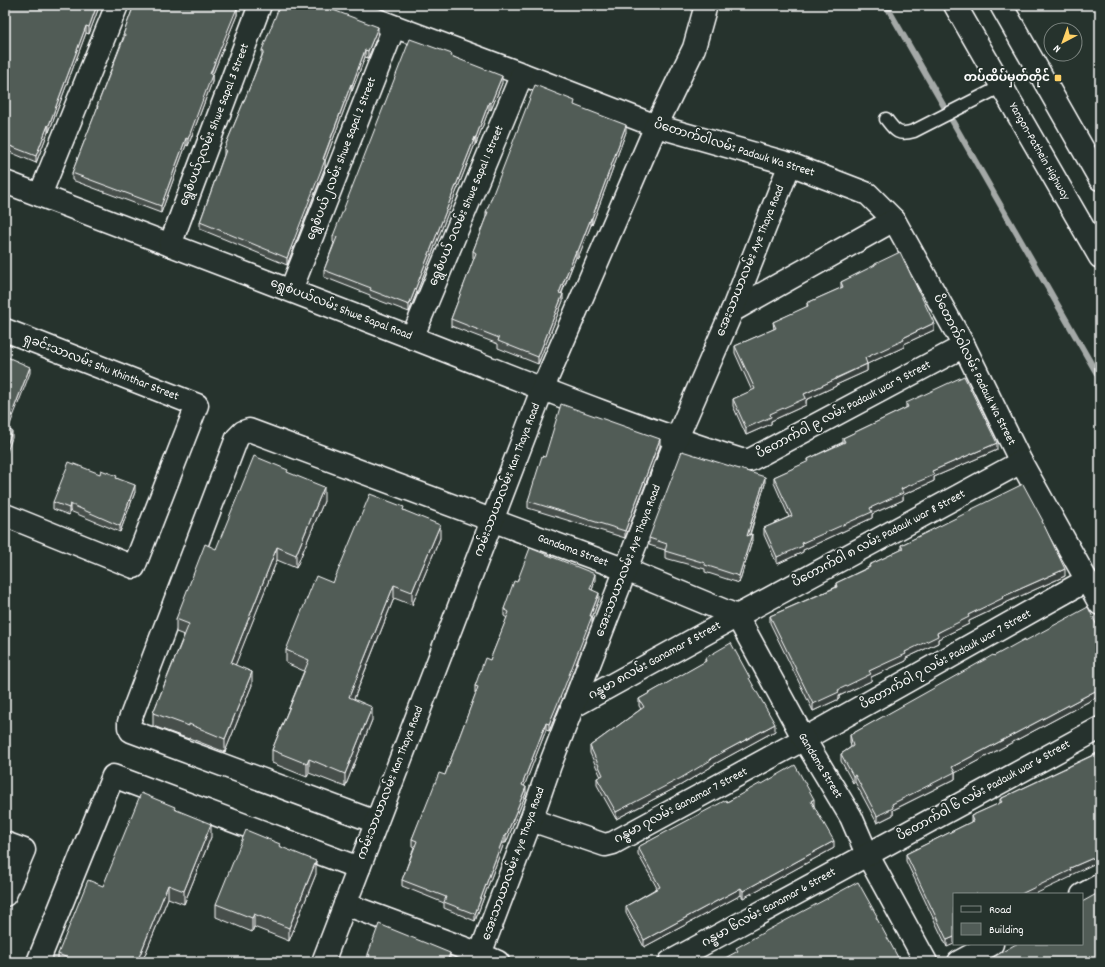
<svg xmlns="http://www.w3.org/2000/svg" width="1105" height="967" viewBox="0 0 1105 967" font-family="Dekko,'Noto Sans Myanmar',sans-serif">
  <rect width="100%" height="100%" fill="#26332d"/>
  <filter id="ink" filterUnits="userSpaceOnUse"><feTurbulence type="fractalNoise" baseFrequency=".025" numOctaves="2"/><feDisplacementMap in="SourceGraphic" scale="8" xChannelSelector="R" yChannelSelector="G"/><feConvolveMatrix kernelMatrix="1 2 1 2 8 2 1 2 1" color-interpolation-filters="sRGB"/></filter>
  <g filter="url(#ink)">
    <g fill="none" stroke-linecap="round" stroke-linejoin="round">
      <!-- stream -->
      <polyline stroke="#a4a9a7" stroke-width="6" points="886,5 1100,379"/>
      <defs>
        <path id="lane" d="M886 119C895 131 898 136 914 131L1002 86"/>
        <g id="street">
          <polyline points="337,5 522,74 656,126 790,164 868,194 894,220 964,346 1021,462 1100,604"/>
          <path d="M5 182C139 233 274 284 408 336 518 379 628 424 741 460H750L964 346"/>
          <polyline points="40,195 117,5"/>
          <polyline points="170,245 260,5"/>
          <polyline points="291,290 394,27"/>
          <polyline points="732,311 894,220"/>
          <polyline points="5,330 197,405 134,567 5,515"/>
          <polyline points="412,338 522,74"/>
          <polyline points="572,707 737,616 1021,462"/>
          <polyline points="531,820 605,845 613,843 804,739 1087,580"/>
          <path id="s1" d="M376 822 131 731 129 727V722L237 438 243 432 249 430 626 570 737 616 804 739 851 817 867 854 926 962"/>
          <polyline points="5,843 24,850 5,895"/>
          <polyline points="1082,895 1100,885"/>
          <polyline points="345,904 480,954 498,962"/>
          <polyline points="38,962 113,776 359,868"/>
          <polyline points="323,962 542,390 656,126 694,48 706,5"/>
          <polyline points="477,962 531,820 550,765 676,440 732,311 790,164"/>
          <polyline points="670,962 1100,728"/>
          <polyline points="959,962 992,944"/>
        </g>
        <g id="primary">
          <path id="s2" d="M955 5 1100 257"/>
          <polyline points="1001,5 1100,179"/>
        </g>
      </defs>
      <!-- lane casing -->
      <use href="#lane" stroke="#fff" stroke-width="15"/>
      <!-- street casing -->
      <use href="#street" stroke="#fff" stroke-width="25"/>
      <!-- primary casing -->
      <use href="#primary" stroke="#fff" stroke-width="25"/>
      <!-- lane -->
      <use href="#lane" stroke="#26332d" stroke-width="12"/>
      <!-- street -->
      <use href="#street" stroke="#26332d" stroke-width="22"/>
      <!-- primary -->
      <use href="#primary" stroke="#26332d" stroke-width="22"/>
    </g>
    <!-- wall -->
    <g fill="#464f4b" stroke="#fff">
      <polygon points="5,5 99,5 99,7 89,34 86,33 49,132 48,132 36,163 5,150"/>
      <polygon points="134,5 238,5 237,8 237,15 212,76 212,82 188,146 186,145 161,213 72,180 72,173 97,109 97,106 123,38 123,35"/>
      <polygon points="378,34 368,58 365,57 352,91 351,91 325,161 325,167 287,265 200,229 200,222 224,155 224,149 249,89 262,55 262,50"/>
      <polygon points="452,56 502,83 491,110 489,109 476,144 475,144 409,312 370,297 370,295 324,277 324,270 334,243 333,242 333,236"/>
      <polygon points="575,106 626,132 592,225 591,225 578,258 576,257 562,293 563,301 538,364 498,348 498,344 451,326 451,319 474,259 473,258 473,251 486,217 486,212"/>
      <polygon points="875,264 934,330 904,344 904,347 867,364 867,371 836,385 836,386 806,400 806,405 771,421 771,424 746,435 733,406 733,399 752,391 735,353 735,346 774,329 773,322 807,307 807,303 841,288 841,282 875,266"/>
      <polygon points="906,403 997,450 934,477 934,481 903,495 903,500 872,514 872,518 803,550 803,552 777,564 764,535 764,528 789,517 774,483 774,477 808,462 808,459 843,442 843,438 906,408"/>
      <polygon points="660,446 625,538 528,508 528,501 545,457"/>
      <polygon points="288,473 324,501 296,568 277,560 235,665 252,685 225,752 189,738 189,739 153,726 153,713 184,635 176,632 176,619 216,549"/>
      <polygon points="100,474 117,478 135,492 120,532 70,511 69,515 53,509 53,502"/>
      <polygon points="765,484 750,535 752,541 739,583 705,572 705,569 665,558 665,550 649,545 649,538"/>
      <polygon points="404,510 440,538 412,605 394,598 354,699 372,720 345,787 309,773 307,777 272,763 272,750 304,671 286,663 286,650 333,583"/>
      <polygon points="970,510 1043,523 1065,576 1003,604 1003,605 969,621 969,624 938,639 938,643 906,658 906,661 871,677 871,681 839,696 839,699 813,711 770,623 770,616 836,587 836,583 869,567 869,565 901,550 901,545 970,512"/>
      <polygon points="595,581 592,590 599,599 592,618 592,623 564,695 549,731 546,730 524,786 526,793 506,843 504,843 475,921 444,908 444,903 402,886 402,880 414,847 412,846 412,839 424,811 445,775 476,693 475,693 475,686 490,660 507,618 504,616 504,609 517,582"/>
      <polygon points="1100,632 1099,697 1099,696 955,773 955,779 893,810 893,815 877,823 855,782 853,783 841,761 841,754 851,747 850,742 850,735 994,656 1025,641"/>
      <polygon points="705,658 750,681 775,731 711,766 711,767 681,785 616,819 597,785 597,778 601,777 590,753 590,746 641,709 639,706 639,699 705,662"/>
      <polygon points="1100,749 1071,877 954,894 947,947 906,861 906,854 971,822 971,816 1000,803 1000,799 1099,752 1099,750"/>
      <polygon points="762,784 814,806 834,848 743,898 741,895 644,947 626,913 626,906 657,888 638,854 638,847"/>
      <polygon points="175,810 211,837 184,904 168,898 142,962 58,962 58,954 103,886"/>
      <polygon points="280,846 316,874 289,941 254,927 252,932 216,917 216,904"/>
      <polygon points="368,954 450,960 449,962 367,962"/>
    </g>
    <!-- shaded-wall -->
    <g fill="#39403d" stroke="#fff">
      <polygon points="97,5 99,5 99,7 89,34 89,27"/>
      <polygon points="235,5 238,5 237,8 237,15 212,76 212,82 188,146 188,139"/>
      <polygon points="86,26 86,33 49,132 49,125"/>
      <polygon points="378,27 378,34 368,58 368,51"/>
      <polygon points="365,50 365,57 352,91 352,85"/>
      <polygon points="502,76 502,83 491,110 491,103"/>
      <polygon points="351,84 351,91 325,161 325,167 287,265 287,258"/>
      <polygon points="489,102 489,109 476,144 476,137"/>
      <polygon points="48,125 48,132 36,163 36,156"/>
      <polygon points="626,125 626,132 592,225 592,218"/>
      <polygon points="475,137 475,144 409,312 409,305"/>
      <polygon points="186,138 186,145 161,213 161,206"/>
      <polygon points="591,218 591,225 578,258 578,251"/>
      <polygon points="576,251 576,257 559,299 559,293"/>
      <polygon points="563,294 563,301 538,364 538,357"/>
      <polygon points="934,323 934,330 904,344 904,347 865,365 865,358 903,338"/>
      <polygon points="867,364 867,371 836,385 836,386 806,400 806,405 771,421 771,424 746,435 746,428 804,394"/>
      <polygon points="30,367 30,373 6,435 6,429"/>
      <polygon points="12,431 12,438 5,457 5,450"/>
      <polygon points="660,439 660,446 625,538 625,531"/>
      <polygon points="997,443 997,450 934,477 934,481 903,495 903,500 872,514 872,518 803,550 803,552 777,564 777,557 802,543 870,508 932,471"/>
      <polygon points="765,477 765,484 747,543 747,536"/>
      <polygon points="135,485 135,492 120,532 120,526"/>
      <polygon points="324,487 324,501 296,568 296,555"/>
      <polygon points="70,504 70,511 69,515 69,508"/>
      <polygon points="440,525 440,538 412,605 412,592"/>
      <polygon points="752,534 752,541 739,583 739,576"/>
      <polygon points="277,547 277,560 231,676 231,663"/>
      <polygon points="1065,569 1065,576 1003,604 1003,605 969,621 969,624 938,639 938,643 906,658 906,661 871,677 871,681 839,696 839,699 813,711 813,704 869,671 905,652 968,615 1002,597"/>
      <polygon points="595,574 595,581 590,596 590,589"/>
      <polygon points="394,585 394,598 349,711 349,697"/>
      <polygon points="599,593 599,599 592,618 592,623 564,695 549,731 549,724"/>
      <polygon points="252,672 252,685 225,752 225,739"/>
      <polygon points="1099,689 1099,696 955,773 955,779 893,810 893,815 877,823 877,816 892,804 952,767"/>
      <polygon points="372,707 372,720 345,787 345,774"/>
      <polygon points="546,723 546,730 522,792 522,785"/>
      <polygon points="775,724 775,731 711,766 711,767 681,785 616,819 616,812 710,759"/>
      <polygon points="309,759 309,773 307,777 307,764"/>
      <polygon points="855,775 855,782 853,783 853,776"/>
      <polygon points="526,787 526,793 506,843 506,836"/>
      <polygon points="814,799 814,806 811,801"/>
      <polygon points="211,824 211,837 184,904 184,891"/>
      <polygon points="504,836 504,843 475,921 475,914"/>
      <polygon points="834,841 834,848 743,898 743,891"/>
      <polygon points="1100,855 1100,861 1071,875 1071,877 1035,894 1021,894 1070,868"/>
      <polygon points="316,861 316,874 289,941 289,928"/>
      <polygon points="168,885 168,898 142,962 137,962"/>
      <polygon points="741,888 741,895 644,947 644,940"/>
      <polygon points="254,914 254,927 252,932 252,918"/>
      <polygon points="954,937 954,944 947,947 947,940"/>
      <polygon points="450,953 450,960 449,962 447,962"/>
    </g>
    <!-- building -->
    <g fill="#515c57" stroke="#fff">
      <polygon points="5,5 97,5 89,27 86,26 49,125 48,125 36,156 5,144"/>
      <polygon points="134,5 235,5 234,7 237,8 210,74 212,75 188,139 186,138 161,206 72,173 98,106 97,106 125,35 123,35"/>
      <polygon points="280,5 320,5 378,27 368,51 365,50 352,85 351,84 323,159 325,160 287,258 200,222 226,150 224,149 249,89 264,51 262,50"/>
      <polygon points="410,39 452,54 451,56 502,76 491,103 489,102 476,137 475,137 409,305 370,290 371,288 324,270 337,237 333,236"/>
      <polygon points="535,85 575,101 574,105 626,125 592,218 591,218 578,251 576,251 559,293 563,294 538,357 498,341 499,338 451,319 476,253 473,251 488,212 486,212"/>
      <polygon points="900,252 934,323 903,338 904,340 865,358 867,364 836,378 836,379 804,394 806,398 770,414 771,417 746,428 733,399 755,389 735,346 776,328 773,322 808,306 807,303 843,287 841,282 875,265 875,264"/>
      <polygon points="5,356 30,367 6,429 12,431 5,450"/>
      <polygon points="964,376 997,443 932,471 934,475 901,489 903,493 870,508 872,512 802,543 803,546 777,557 764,528 792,516 774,477 809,461 808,459 845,442 843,438 908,407 906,403"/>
      <polygon points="561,404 660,439 625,531 528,501 542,456 545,457"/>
      <polygon points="682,451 765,477 747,536 752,534 739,576 705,565 705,563 665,551 667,544 649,538"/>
      <polygon points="254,456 288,470 287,472 324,487 296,555 277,547 231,663 252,672 225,739 189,724 189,726 153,713 189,624 176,619 205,544 216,549"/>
      <polygon points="69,462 100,474 101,470 117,476 116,478 135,485 120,526 70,504 69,508 53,502"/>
      <polygon points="1023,484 1043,521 1042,521 1065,569 1002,597 1003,598 968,615 969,617 937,633 938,636 905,652 906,654 869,671 871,674 838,690 839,692 813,704 770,616 837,587 836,583 870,567 869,565 903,549 901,545 970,511 970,510"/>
      <polygon points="370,494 404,507 403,510 440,525 412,592 394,585 349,697 372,707 345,774 309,759 307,764 272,750 309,660 286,650 316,576 333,583"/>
      <polygon points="530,548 595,574 590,589 599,593 590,616 592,616 564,688 549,724 546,723 522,785 526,787 506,836 504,836 475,914 444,902 446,897 402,880 417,841 412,839 423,811 424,811 439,773 445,775 478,687 475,686 485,658 490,660 509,612 504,609 514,581 517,582"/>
      <polygon points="1088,607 1100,632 1100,690 1099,690 1099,689 952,767 955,772 892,804 893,808 877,816 855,775 853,776 841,754 853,746 850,735 993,655 994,656 1025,639 1025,641"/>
      <polygon points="731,643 750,678 749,678 775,724 710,759 711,760 681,778 616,812 597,778 603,775 590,746 644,707 639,699 706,661 705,658"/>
      <polygon points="1100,749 1100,855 1070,868 1071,870 1021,894 954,894 954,937 947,940 906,854 973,821 971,816 1002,802 1000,799 1100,752 1099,750"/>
      <polygon points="795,765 814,799 811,801 834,841 743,891 741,888 644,940 626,906 660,887 638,847 726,800 727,802 761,783 762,784"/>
      <polygon points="141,793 175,807 174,809 211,824 184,891 168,885 137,962 78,962 58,954 88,880 103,886"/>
      <polygon points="246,830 280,844 279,846 316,861 289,928 254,914 252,918 216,904"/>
      <polygon points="858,882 877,916 876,917 900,961 899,962 718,962 738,951 736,948 766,931"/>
      <polygon points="1100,892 1100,962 985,962 1016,944 1082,944 1082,902"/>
      <polygon points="379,924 450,953 447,962 367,962 370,955 368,954"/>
    </g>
  </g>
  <!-- markers -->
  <rect fill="#ffd166" stroke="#26332d" stroke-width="1.5" x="1054" y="74" width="8" height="8" rx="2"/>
  <g text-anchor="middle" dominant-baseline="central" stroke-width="4" stroke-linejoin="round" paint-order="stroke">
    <!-- poi labels -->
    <g font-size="12" font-weight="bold" fill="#fff" stroke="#26332d" text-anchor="end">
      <text x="1050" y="78">တပ်ထိပ်မှတ်တိုင်</text>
    </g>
    <!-- street labels -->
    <g font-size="12" fill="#fff" stroke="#26332d">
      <text transform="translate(215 125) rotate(-69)">ရွေစံပယ်၃လမ်း Shwe Sapal 3 Street</text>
      <text transform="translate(734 149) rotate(17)">ပိတောက်ဝါလမ်း Padauk Wa Street</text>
      <text stroke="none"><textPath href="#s2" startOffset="169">Yangon-Pathein Highway</textPath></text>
      <text transform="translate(342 159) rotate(-69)">ရွေစံပယ်၂လမ်း Shwe Sapal 2 Street</text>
      <text transform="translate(467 206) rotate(-67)">ရွေစံပယ် ၁လမ်း Shwe Sapal 1 Street</text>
      <text transform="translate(751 261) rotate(-68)">အေးသာယာလမ်း Aye Thaya Road</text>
      <text transform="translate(341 310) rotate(21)">ရွေစံပယ်လမ်း Shwe Sapal Road</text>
      <text transform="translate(101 368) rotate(21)">ရှခင်းသာလမ်း Shu Khinthar Street</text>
      <text transform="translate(974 370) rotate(63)">ပိတောက်ဝါလမ်း Padauk Wa Street</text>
      <text transform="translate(844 410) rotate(-28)">ပိတောက်ဝါ ၉ လမ်း Padauk war 9 Street</text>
      <text transform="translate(508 480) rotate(-69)">ကမ်းသာယာလမ်း Kan Thaya Road</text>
      <text transform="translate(879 539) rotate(-28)">ပိတောက်ဝါ ၈ လမ်း Padauk war 8 Street</text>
      <text stroke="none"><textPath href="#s1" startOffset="935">Gandama Street</textPath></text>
      <text transform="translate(629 561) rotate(-69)">အေးသာယာလမ်း Aye Thaya Road</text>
      <text transform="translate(946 660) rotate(-29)">ပိတောက်ဝါ ၇ လမ်း Padauk war 7 Street</text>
      <text transform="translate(655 661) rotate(-29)">ဂန္ဓမာ ၈လမ်း Ganamar 8 Street</text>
      <text stroke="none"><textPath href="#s1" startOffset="1283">Gandama Street</textPath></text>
      <text transform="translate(391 783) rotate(-69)">ကမ်းသာယာလမ်း Kan Thaya Road</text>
      <text transform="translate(984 791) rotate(-29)">ပိတောက်ဝါ ၆ လမ်း Padauk war 6 Street</text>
      <text transform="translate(681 806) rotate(-28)">ဂန္ဓမာ ၇လမ်း Ganamar 7 Street</text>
      <text transform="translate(514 864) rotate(-70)">အေးသာယာလမ်း Aye Thaya Road</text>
      <text transform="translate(769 908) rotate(-29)">ဂန္ဓမာ ၆လမ်း Ganamar 6 Street</text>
    </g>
  </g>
  <!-- margin -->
  <rect width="1105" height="967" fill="none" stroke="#26332d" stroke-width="20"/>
  <rect x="10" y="10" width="1085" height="947" fill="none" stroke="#fff" stroke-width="1.5" filter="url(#ink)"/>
  <!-- legend -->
  <rect x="953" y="893" width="130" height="52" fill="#26332d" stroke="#7d8581"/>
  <rect x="961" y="906" width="20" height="6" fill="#26332d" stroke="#7d8581"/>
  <text x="989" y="913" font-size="12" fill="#ffffff">Road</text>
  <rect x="961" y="923" width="20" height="12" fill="#515c57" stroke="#7d8581"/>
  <text x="989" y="933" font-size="12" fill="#ffffff">Building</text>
  <!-- north arrow -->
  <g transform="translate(1063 42) rotate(221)"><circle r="19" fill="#26332d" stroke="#7d8581"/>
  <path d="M0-3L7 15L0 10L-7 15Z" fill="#ffd166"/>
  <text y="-6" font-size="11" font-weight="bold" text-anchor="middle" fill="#ffffff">N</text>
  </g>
</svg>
